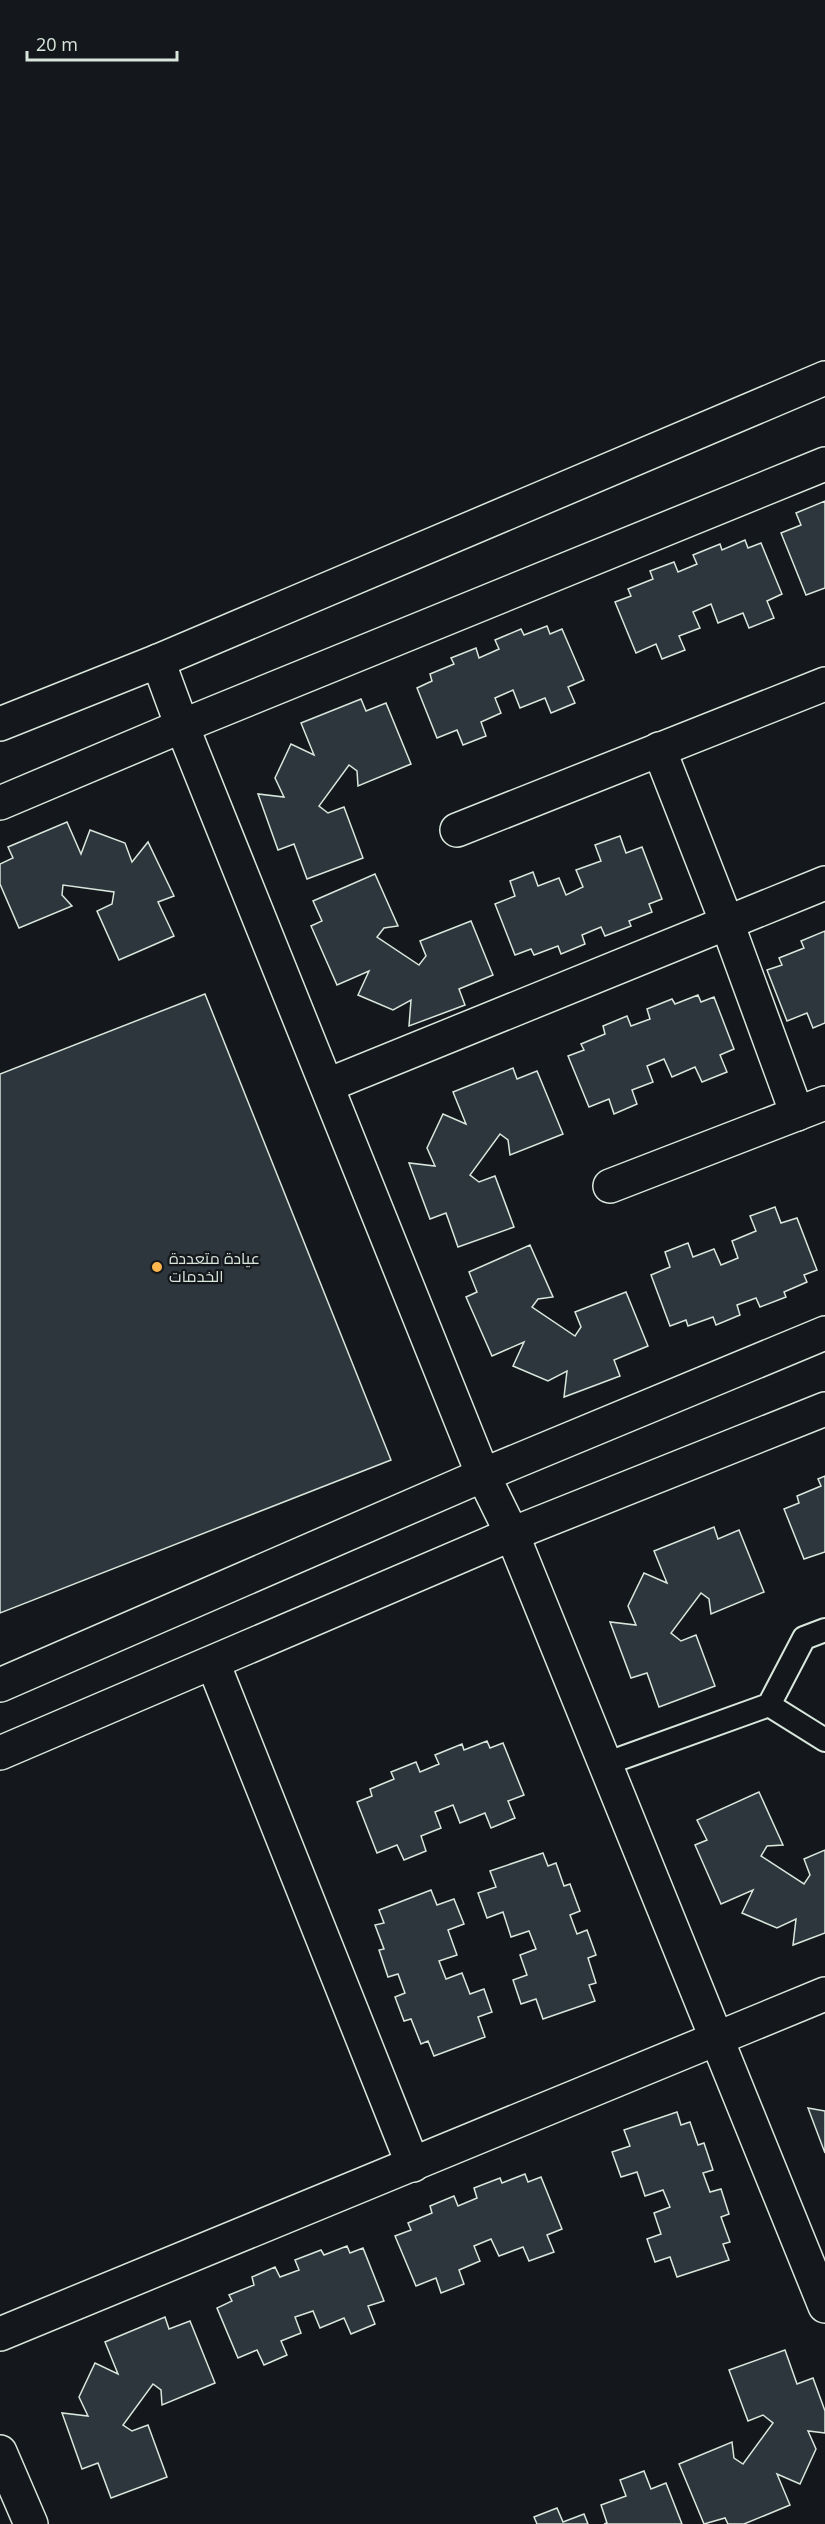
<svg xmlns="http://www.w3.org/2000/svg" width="825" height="2524" viewBox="0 0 825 2524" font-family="'Open Sans',Cairo,sans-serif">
  <rect width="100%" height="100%" fill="#14181c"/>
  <!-- building -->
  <g fill="#2c363c" stroke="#d8e6dc" stroke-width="1.5">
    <polygon points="825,501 825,588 806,595 781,533 801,525 796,513"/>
    <polygon points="745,540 748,548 761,543 782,594 767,601 774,618 749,628 743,613 718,623 711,604 693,612 700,628 679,636 685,650 662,659 656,644 636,653 615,602 631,596 628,589 653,579 650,571 674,562 678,572 697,564 693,555 720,544 722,550"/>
    <polygon points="547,626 550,634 562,629 584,680 568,687 575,703 551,713 545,698 520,708 513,690 495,698 501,713 481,722 486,736 463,745 457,730 437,738 417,688 432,681 430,674 454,664 451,658 476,648 479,658 499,649 495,640 521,629 524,635"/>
    <polygon points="361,699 366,711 386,703 411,764 358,786 357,771 349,765 319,806 328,813 344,807 363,858 307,879 294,844 278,850 258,794 284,797 275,778 291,744 314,755 301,723"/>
    <polygon points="67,822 81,854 90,830 125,843 132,862 148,842 174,896 158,902 174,936 119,960 97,911 112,904 114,892 63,885 62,895 72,906 19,928 0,884 0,864 13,858 8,847"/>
    <polygon points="620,836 626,853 642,847 662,899 649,904 652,912 629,921 631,926 605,936 601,927 582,935 585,944 561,954 558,946 534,955 531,949 515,955 495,904 515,896 510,881 533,872 538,886 559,878 566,895 583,887 576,870 601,861 595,845"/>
    <polygon points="375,874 398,926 384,928 377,937 419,965 426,956 420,941 471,921 493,975 459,989 465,1005 409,1026 411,1000 393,1010 358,995 369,971 337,985 311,926 322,921 313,901"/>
    <polygon points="825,931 825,1023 813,1028 807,1013 787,1021 767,970 782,965 779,958 804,948 801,941"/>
    <polygon points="205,994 391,1460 0,1613 0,1074"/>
    <polygon points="698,995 701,1002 714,997 734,1049 720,1055 727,1072 702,1082 695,1067 672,1077 664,1059 647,1066 653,1082 632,1090 637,1104 614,1114 609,1099 589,1107 568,1056 584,1050 581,1044 605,1034 603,1026 627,1016 631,1026 650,1019 647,1009 672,999 675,1004"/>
    <polygon points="513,1068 517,1079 537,1071 563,1134 510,1155 508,1140 500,1134 470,1175 479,1182 495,1176 514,1227 458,1247 446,1213 430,1219 409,1163 435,1166 427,1148 443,1114 466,1124 453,1092"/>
    <polygon points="775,1207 781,1223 797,1218 817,1270 804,1275 807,1282 784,1292 786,1297 760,1307 756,1298 737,1305 740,1315 716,1325 713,1317 688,1326 686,1320 670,1326 651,1275 670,1267 665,1252 688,1243 693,1257 714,1249 721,1265 738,1258 732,1241 756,1231 750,1216"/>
    <polygon points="530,1245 553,1297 538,1299 532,1307 575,1336 581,1327 575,1312 626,1292 648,1346 614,1360 620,1376 564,1397 567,1371 548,1381 513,1366 524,1342 492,1356 466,1297 477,1292 469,1272"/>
    <polygon points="825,1476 825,1552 804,1559 784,1509 799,1503 797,1496 821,1486 818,1479"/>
    <polygon points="714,1527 718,1539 739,1530 764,1592 711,1614 709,1599 701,1593 671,1633 681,1641 696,1635 715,1686 659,1707 647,1673 631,1678 610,1622 636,1625 628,1606 644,1573 667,1583 654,1551"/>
    <polygon points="487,1741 490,1748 503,1743 524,1795 508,1801 515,1818 491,1828 485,1813 460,1823 453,1805 435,1812 441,1828 421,1836 426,1851 404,1860 397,1845 377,1853 357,1802 372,1796 370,1789 394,1779 391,1772 416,1762 420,1772 439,1764 435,1755 462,1744 464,1750"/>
    <polygon points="759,1792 783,1845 767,1846 761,1856 804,1884 810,1875 804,1859 825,1850 825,1933 793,1945 796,1919 777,1928 742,1913 753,1890 721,1904 695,1845 707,1840 697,1820"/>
    <polygon points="543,1853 548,1866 556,1863 564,1886 570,1884 580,1911 570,1915 577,1934 587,1930 596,1955 588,1958 596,1983 589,1985 595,2001 543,2019 536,1999 521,2004 513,1980 527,1975 520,1955 536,1949 529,1931 511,1937 503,1912 487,1918 478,1893 496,1887 490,1871"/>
    <polygon points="431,1890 437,1905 454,1899 464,1924 448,1930 457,1955 439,1961 446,1979 462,1973 470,1994 484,1989 492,2012 478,2017 485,2037 434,2056 428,2041 421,2044 411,2019 404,2021 395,1997 405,1993 398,1974 388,1977 379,1950 384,1949 375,1925 384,1923 379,1910"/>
    <polygon points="808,2108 825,2111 825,2153"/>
    <polygon points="677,2112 681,2125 690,2122 698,2145 704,2143 713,2170 703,2173 710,2192 721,2189 729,2214 721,2217 730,2242 723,2244 729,2260 677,2277 670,2257 655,2262 647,2239 661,2234 654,2213 670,2207 663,2190 645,2196 637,2172 621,2177 612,2152 630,2146 624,2130"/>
    <polygon points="525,2174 528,2182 541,2177 562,2229 547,2235 554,2252 529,2261 523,2247 499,2256 491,2239 474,2246 480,2261 459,2270 464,2284 441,2293 436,2278 416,2286 395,2236 411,2230 408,2223 432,2213 430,2206 454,2196 458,2206 477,2198 474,2188 500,2178 502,2183"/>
    <polygon points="347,2246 350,2253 363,2248 384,2301 368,2306 375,2324 351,2334 344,2318 320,2328 313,2311 295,2317 301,2333 281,2341 287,2355 264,2365 257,2350 238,2358 217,2308 232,2301 229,2295 254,2285 252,2277 275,2267 280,2277 299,2270 295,2260 321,2250 324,2255"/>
    <polygon points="165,2317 169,2329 190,2321 215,2383 162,2405 161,2390 153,2384 123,2425 132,2431 148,2425 167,2477 111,2498 98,2463 82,2469 62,2413 88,2416 79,2397 95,2363 118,2374 105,2342"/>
    <polygon points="785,2350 797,2384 813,2378 825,2411 825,2433 808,2431 816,2449 800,2484 777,2474 790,2505 744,2524 728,2524 725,2518 704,2524 679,2464 732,2442 734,2458 743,2464 773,2423 763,2415 748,2421 729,2370"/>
    <polygon points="644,2471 651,2489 666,2483 682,2524 604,2524 607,2523 601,2505 626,2496 620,2480"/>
    <polygon points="557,2508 563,2522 584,2514 588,2524 537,2524 534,2517"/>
  </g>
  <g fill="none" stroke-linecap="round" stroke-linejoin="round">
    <defs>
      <g id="lane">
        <polyline points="769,1705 825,1740"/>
        <polyline points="605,1764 769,1705 804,1638 825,1630"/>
      </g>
      <g id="street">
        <polyline points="158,661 182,726 483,1475 512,1534 825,2306"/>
        <polyline points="0,724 158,661 825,378"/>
        <polyline points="659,749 727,923 797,1114"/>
        <polyline points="0,803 182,726 825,464"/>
        <polyline points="457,830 825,684"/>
        <polyline points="328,1085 825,883"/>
        <polyline points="610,1186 825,1103"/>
        <polyline points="213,1663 413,2165"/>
        <polyline points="0,1685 483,1475 825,1333"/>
        <polyline points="0,1753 512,1534 825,1409"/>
        <polyline points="0,2334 825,1994"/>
        <polyline points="0,2452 31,2524"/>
      </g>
    </defs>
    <!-- lane casing -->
    <use href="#lane" stroke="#d8e6dc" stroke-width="26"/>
    <!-- street casing -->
    <use href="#street" stroke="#d8e6dc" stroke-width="36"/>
    <!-- lane -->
    <use href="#lane" stroke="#14181c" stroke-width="22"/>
    <!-- street -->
    <use href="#street" stroke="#14181c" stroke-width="33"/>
  </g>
  <!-- markers -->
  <circle fill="#ffb74d" stroke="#14181c" stroke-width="2" cx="157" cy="1267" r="6"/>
  <g text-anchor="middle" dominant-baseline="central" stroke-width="4.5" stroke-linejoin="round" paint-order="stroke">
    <!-- poi labels -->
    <g font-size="16" fill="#d8e6dc" stroke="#14181c" text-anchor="start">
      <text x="169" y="1258">عيادة متعددة<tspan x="169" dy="18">الخدمات</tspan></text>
    </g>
  </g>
  <!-- scale -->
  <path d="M27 51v9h150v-9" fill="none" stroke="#d8e6dc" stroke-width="3"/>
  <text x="36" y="51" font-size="18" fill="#d8e6dc" stroke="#14181c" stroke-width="4.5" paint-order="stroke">20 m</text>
</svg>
